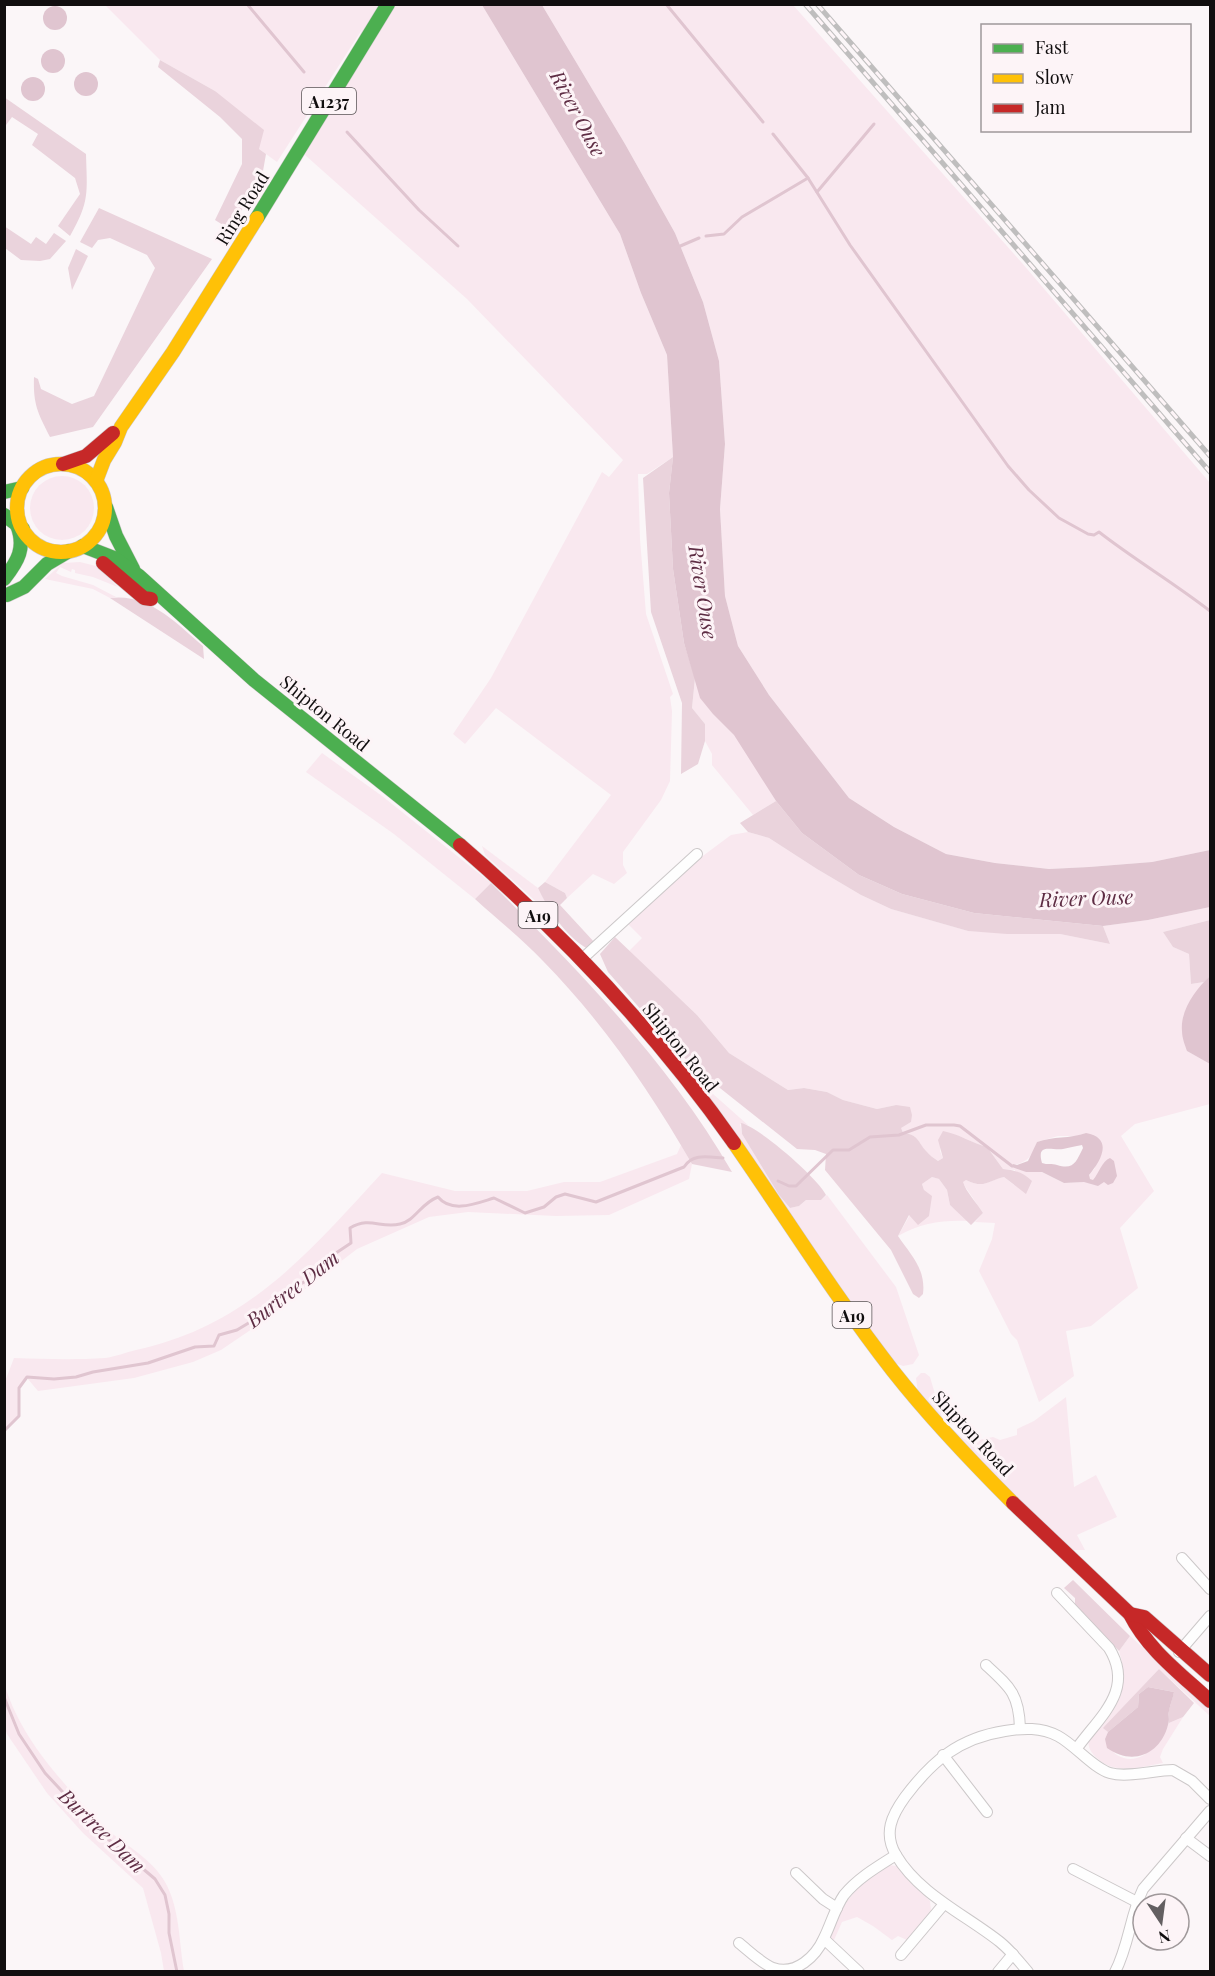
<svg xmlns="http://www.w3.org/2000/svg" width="1215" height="1976" viewBox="0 0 1215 1976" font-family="'Playfair Display',serif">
  <rect width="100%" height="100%" fill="#fbf6f8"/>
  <!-- green -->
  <g fill="#f9e8ef" fill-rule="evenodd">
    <polygon points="105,5 482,5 620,234 641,293 667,355 673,457 647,474 638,474 640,539 646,614 673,694 670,697 672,711 670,781 661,800 623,852 623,865 627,873 614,884 593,874 567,898 565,893 545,882 611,795 496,708 465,744 453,734 491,678 602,472 609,477 623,460 467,299 305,155 363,28 277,162 259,149 215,91 160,60"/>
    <polygon points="542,5 793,5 1022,263 1210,483 1210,850 1152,862 1089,867 1049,869 995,863 946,854 894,827 849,798 769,695 738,646 725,596 720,509 725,444 719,361 703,302 675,233 625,144"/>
    <circle cx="62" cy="508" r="32"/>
    <polygon points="80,562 96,566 118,587 93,577 75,573 75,570 72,569 71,572 60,567 56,573 62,576 93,585 116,597 110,598 93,589 45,579 63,563"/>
    <path d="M695 678C704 711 714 711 734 734 750 753 763 780 776 801L753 815 712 765V754L705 741V724L692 708Z"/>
    <polygon points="322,753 382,796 491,883 475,899 394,834 306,772"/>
    <path d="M748 832 769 838 817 869 861 895 891 909 968 931 1060 934 1110 944 1103 926 1148 920 1210 907V920L1163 932 1173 947 1189 954 1191 984 1204 982C1182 1009 1185 1018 1187 1051L1210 1064V1104L1135 1124 1121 1136 1154 1191 1120 1228 1138 1288 1091 1326 1066 1331 1074 1376 1039 1402 1017 1340 1011 1334 979 1271 992 1239 995 1223 975 1222 983 1213 962 1182 966 1180C985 1189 986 1181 1004 1177L1014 1185 1015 1170 1003 1169 987 1147C971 1143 960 1134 943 1132L940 1151 943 1158 938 1161C934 1158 929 1155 926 1152 918 1142 918 1134 903 1133L900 1128 911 1122 896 1105 877 1109 843 1100 827 1092 804 1088 788 1090 729 1053 697 1015 629 951 642 938 628 924 692 864 731 835ZM1086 1133 1095 1168 1083 1182 1064 1183 1042 1172H1026L1014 1165C1028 1162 1032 1156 1037 1142L1058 1136H1076Z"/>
    <polygon points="482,846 538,888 549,908 543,908 485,855"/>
    <polygon points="695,1083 704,1086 748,1125 740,1124 742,1134 779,1195 790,1208 799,1206 806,1200 821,1200 827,1195 896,1287 919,1355 913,1364 903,1366 895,1363"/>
    <path d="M681 1145 692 1164 689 1179 609 1215 556 1216 468 1212 429 1217 357 1249 265 1320 221 1350 193 1362 134 1378 38 1391 27 1378 19 1388V1416L5 1430 4 1384 14 1358C44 1359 75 1360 105 1358 115 1357 126 1352 136 1350 248 1326 308 1253 382 1173L455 1191H527L564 1182H600L677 1154Z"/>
    <path d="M932 1177 939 1179 947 1190 950 1205 968 1221C942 1220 921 1223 898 1236L924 1190 922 1184Z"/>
    <polygon points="921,1373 925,1373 930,1377 943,1421 964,1439 974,1441 993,1437 1000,1440 1017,1435 1017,1429 1034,1421 1066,1397 1074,1487 1096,1475 1117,1517 1077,1535 1085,1550 1071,1550 1022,1505 943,1421 918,1393 916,1378"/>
    <path d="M1130 1636 1206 1704 1210 1705V1716L1159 1669 1104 1728 1108 1732 1105 1739C1108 1744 1112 1752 1117 1755 1141 1769 1161 1742 1169 1723L1183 1717 1163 1749 1160 1757 1163 1763C1142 1767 1115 1775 1098 1759 1091 1753 1087 1747 1089 1738 1110 1708 1132 1690 1119 1651Z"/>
    <path d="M5 1686C19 1731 49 1767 79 1800 87 1809 95 1820 104 1827 124 1844 152 1859 165 1882 180 1908 179 1943 184 1971H164L161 1953 143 1888 83 1833 47 1793 7 1734 5 1728Z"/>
    <path d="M889 1865 897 1866 930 1901 931 1911 907 1940 898 1936 892 1940 873 1926 857 1917 842 1922 834 1940 829 1937C847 1896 852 1890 889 1865Z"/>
  </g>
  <!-- forest -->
  <g fill="#ead3dc">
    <polygon points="160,60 215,91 264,130 259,149 266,154 263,171 231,230 215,220 242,164 242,139 220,117 158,67"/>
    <path d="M4 97 86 154C87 193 90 201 70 236L58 226 80 194 75 178 32 145 38 134 12 117 6 125 5 124Z"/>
    <path d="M99 208 212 259 93 427 50 437C38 413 33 405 34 377L38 379 41 389 72 404 94 396 155 268 147 255 110 238 98 240 92 248 80 242Z"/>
    <polygon points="4,226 31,244 36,237 46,244 54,233 66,241 50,259 40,261 21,260 5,248"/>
    <polygon points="76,249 88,256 72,290 68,268"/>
    <polygon points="673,457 669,493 673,569 684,643 695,678 692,708 705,724 705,741 698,764 681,774 682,703 651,612 643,478"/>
    <path d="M110 598C149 593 176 623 203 646L204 659Z"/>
    <polygon points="776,801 802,833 859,875 902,894 974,913 1103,926 1110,944 1060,934 1007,934 968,931 891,909 861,895 817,869 769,838 748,832 740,823"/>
    <path d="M545 882 565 893 567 898 560 905 595 943 588 949C566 937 548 909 538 888Z"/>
    <path d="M491 883C580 972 669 1063 732 1172L692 1164C650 1091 602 1021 543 961 522 939 497 919 475 899Z"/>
    <polygon points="1210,920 1210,976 1204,982 1191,984 1189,954 1173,947 1163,932"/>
    <path d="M615 937 697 1015 729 1053 788 1090 804 1088 827 1092 843 1100 877 1109 896 1105 910 1107 912 1115 911 1122 901 1128 903 1133C918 1134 918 1142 926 1151 929 1155 934 1158 938 1161L943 1158 938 1140 943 1131C959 1134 972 1143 987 1147L1003 1169C1015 1170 1024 1173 1032 1181L1026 1194 1004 1177C987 1181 985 1189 966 1180L963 1182C966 1192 977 1203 983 1213L971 1225 950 1205 947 1190 939 1179 932 1177 922 1184 924 1190 932 1196 929 1216 918 1225 909 1215 898 1236C911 1255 926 1269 923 1294L919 1298 913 1294 891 1250 825 1170 826 1154 815 1150 797 1149 701 1073 678 1052 608 972 600 954Z"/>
    <path d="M741 1123C759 1127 818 1178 826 1195L821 1200H806L799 1206 790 1208 779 1195 742 1134Z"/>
    <polygon points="1073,1580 1130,1636 1119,1651 1075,1605 1075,1598 1064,1588"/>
    <polygon points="1159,1669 1194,1703 1183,1717 1169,1723 1169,1710 1174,1692 1148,1687 1139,1694 1138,1707 1108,1732 1103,1728"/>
  </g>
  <!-- water -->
  <g fill="#e0c5d0" fill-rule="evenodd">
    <polygon points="482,5 542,5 625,144 675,233 703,302 719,361 725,444 720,509 725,596 738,646 769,695 849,798 894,827 946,854 995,863 1049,869 1089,867 1152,862 1210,850 1210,907 1148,920 1103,926 974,913 902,894 859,875 802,833 776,801 734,735 713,714 700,698 684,643 673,569 669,493 673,457 667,355 641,293 620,234"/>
    <circle cx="55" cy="18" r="12"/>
    <circle cx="53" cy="61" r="12"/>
    <circle cx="86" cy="84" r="12"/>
    <circle cx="33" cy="89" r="12"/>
    <path d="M1210 976V1064L1187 1051C1185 1045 1182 1038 1182 1031 1180 1010 1196 989 1210 976Z"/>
    <path d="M1086 1133C1114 1138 1101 1161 1089 1175L1090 1179 1093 1180C1099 1173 1102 1161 1110 1158L1114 1161 1117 1176 1113 1183 1108 1185 1104 1182 1098 1186 1084 1182 1064 1183 1042 1172H1026L1012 1167 1013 1164 1017 1165 1028 1161 1037 1142C1053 1136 1070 1139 1086 1133ZM1082 1145 1083 1148C1076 1162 1074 1170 1057 1165 1052 1163 1047 1165 1042 1163 1036 1142 1052 1151 1063 1149 1069 1148 1075 1146 1082 1145Z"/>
    <path d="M1148 1687 1174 1692C1173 1698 1170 1705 1169 1711 1168 1715 1170 1720 1168 1725 1160 1755 1132 1766 1107 1748L1105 1739 1108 1732 1138 1707 1139 1694Z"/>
  </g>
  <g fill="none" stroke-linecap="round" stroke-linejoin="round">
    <!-- stream -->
    <g stroke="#e0c5d0" stroke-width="3">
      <polyline points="247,4 304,72"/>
      <polyline points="666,4 763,122"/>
      <polyline points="347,132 419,210 458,246"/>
      <path d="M773 134 808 178 850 245 1008 466 1029 490 1059 518 1088 534 1094 535 1099 532C1135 560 1174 583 1210 611"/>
      <polyline points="817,192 874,124"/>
      <polyline points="706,236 724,234 742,217 808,178"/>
      <polyline points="678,247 699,238"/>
      <polyline points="778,1181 789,1186 796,1186 833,1150 849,1150 870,1137 899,1135 926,1125 954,1125 960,1126 1012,1166"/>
      <path d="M4 1431 19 1416V1388L27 1377 54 1379 76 1377 93 1372 148 1363 195 1347 214 1346 219 1335 237 1330 273 1308 287 1291 306 1281 312 1269 351 1243 350 1228C370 1216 381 1229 400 1224 415 1221 421 1203 438 1197 452 1214 477 1203 494 1198L525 1213 544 1207 556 1197 565 1194 596 1202 684 1167C693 1153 708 1157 723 1158"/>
      <polyline points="4,1697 19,1734 45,1773 101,1833 155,1879 165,1895 169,1914 169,1933 177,1972"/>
    </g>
    <defs>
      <g id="street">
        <polyline points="582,959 697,854"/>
        <polyline points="1182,1558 1210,1589"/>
        <path d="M1057 1593 1109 1648C1135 1690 1100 1716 1077 1748"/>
        <polyline points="1179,1652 1210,1616"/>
        <path d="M986 1665C1010 1687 1019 1694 1020 1728"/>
        <polyline points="943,1755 987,1812"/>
        <polyline points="1186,1838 1210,1856"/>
        <polyline points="1073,1869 1137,1902"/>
        <polyline points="796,1873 823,1899 837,1908"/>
        <polyline points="824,1939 859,1972"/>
        <path d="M739 1943C749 1951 761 1963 773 1968 796 1976 816 1956 824 1938 831 1924 835 1908 844 1895 858 1878 877 1867 896 1855"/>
        <polyline points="901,1955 944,1904"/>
        <polyline points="998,1972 1013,1954"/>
        <path d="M1028 1972C1019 1961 1011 1951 1000 1942 966 1915 919 1894 896 1855 883 1833 892 1815 905 1797 932 1761 959 1738 1005 1731 1023 1728 1041 1727 1058 1736 1075 1745 1093 1768 1110 1773 1127 1778 1155 1770 1173 1770L1192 1781 1210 1799"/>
        <path d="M1115 1972C1129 1945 1130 1916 1143 1889L1210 1811"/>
      </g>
      <g id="fast">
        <polyline points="257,218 388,4"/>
        <polyline points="4,492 22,488"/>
        <polyline points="106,507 116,536 133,569"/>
        <polyline points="4,515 23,529"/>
        <polyline points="83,546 114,558 139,576 254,680 460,845"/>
        <path d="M4 579C18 561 26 548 17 525"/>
        <polyline points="7,595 24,587 47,564 69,551"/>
      </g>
      <g id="slow">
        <circle cx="61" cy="508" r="44"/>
        <polyline points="96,481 104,460 115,442 121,427 173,352 257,218"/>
        <path d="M734 1143C787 1219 836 1298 893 1371 930 1418 971 1461 1013 1503"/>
      </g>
      <g id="jam">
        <polyline points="63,464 86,456 113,433"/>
        <polyline points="103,563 144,598 151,599"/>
        <path d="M460 845C563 934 656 1032 734 1143"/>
        <path d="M1013 1503 1130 1614C1148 1650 1181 1674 1210 1701"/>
        <polyline points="1130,1614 1144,1617 1210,1675"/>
      </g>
    </defs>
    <!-- street casing -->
    <use href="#street" stroke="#ccc8c9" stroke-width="12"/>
    <!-- fast casing -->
    <use href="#fast" stroke="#ccc8c9" stroke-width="15"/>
    <!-- slow casing -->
    <use href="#slow" stroke="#ccc8c9" stroke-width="15"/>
    <!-- jam casing -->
    <use href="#jam" stroke="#ccc8c9" stroke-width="15"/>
    <!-- street -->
    <use href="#street" stroke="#fefefe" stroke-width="10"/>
    <!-- fast -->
    <use href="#fast" stroke="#4caf50" stroke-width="14"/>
    <!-- slow -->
    <use href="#slow" stroke="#ffc107" stroke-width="14"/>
    <!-- jam -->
    <use href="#jam" stroke="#c62828" stroke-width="14"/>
    <defs>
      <g id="rail">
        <polyline points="805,4 1210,472"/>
        <polyline points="817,4 1210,456"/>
      </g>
    </defs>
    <!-- rail casing -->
    <use href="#rail" stroke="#bfbebe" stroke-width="5"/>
    <!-- rail -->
    <use href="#rail" stroke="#fdf4f7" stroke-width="3" stroke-dasharray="9" stroke-linecap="butt"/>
  </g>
  <g text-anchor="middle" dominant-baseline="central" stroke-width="6" stroke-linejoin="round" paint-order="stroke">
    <!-- shield labels -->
    <g fill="#fdf4f7" stroke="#585355" stroke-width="1.5">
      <rect x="302" y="88" width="54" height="26" rx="4.5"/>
      <rect x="518.5" y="902" width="39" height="26" rx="4.5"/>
      <rect x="832.5" y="1302" width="39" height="26" rx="4.5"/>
    </g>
    <g font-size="16" font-weight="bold" fill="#110e0f">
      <text x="329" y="101">A1237</text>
      <text x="538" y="915">A19</text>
      <text x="852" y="1315">A19</text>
    </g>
    <!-- street labels -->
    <g font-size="18" fill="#110e0f" stroke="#fdf4f7">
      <text transform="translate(242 208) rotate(-58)">Ring Road</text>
      <text transform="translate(325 713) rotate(39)">Shipton Road</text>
      <text transform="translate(681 1047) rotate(51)">Shipton Road</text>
      <text transform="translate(973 1433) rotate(47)">Shipton Road</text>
    </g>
    <!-- water labels -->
    <g font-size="20" font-style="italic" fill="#5e2d44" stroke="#fdf4f7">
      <text transform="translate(579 113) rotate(62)">River Ouse</text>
      <text transform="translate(704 592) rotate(81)">River Ouse</text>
      <text transform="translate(1086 897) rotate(-2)">River Ouse</text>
      <text transform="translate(292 1288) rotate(-38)">Burtree Dam</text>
      <text transform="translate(103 1830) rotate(44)">Burtree Dam</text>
    </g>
  </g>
  <!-- border -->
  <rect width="1215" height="1976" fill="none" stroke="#110e0f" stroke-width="12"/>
  <!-- legend -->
  <rect x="981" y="24" width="210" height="108" fill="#fdf4f7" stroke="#9f989a" stroke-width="1.5"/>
  <rect x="993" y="44" width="30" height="9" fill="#4caf50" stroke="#9f989a" stroke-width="1.5"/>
  <text x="1035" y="54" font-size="18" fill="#110e0f">Fast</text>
  <rect x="993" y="74" width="30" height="9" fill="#ffc107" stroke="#9f989a" stroke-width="1.5"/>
  <text x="1035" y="84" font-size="18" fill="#110e0f">Slow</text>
  <rect x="993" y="104" width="30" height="9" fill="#c62828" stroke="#9f989a" stroke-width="1.5"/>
  <text x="1035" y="114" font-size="18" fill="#110e0f">Jam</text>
  <!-- north arrow -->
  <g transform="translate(1161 1922) rotate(167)"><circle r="28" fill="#fdf4f7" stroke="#9f989a" stroke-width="1.5"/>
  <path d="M0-4.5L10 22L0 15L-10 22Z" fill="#635f61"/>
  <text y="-9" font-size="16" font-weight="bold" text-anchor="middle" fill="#110e0f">N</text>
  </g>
</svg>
